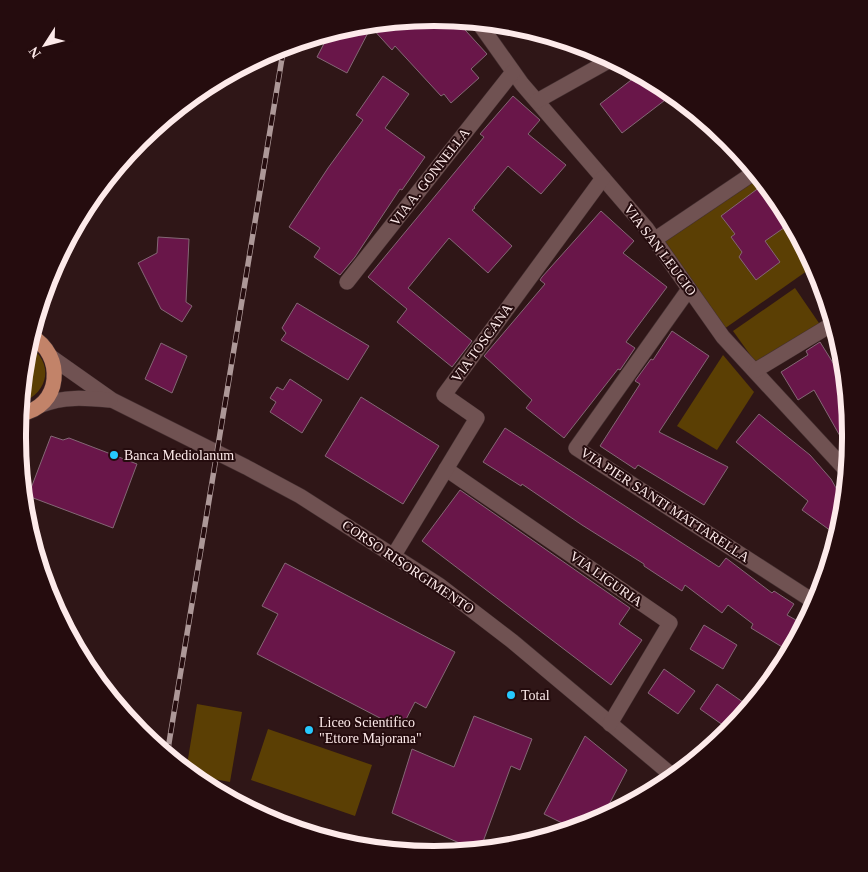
<svg xmlns="http://www.w3.org/2000/svg" width="868" height="872" viewBox="0 0 868 872" font-family="'Times New Roman',serif">
  <rect width="100%" height="100%" fill="#2f1617"/>
  <!-- green -->
  <g fill="#5b3f04">
    <polygon points="757,175 780,202 814,266 724,329 663,240"/>
    <polygon points="795,288 821,326 756,363 733,331"/>
    <polygon points="836,331 842,352 844,364 827,337"/>
    <path d="M28 345C54 362 50 392 21 403 21 398 21 391 22 386 25 377 33 375 24 364Z"/>
    <polygon points="723,355 754,392 717,450 677,426"/>
    <polygon points="197,704 242,712 230,782 192,775 186,771"/>
    <polygon points="268,729 372,765 355,816 251,780"/>
  </g>
  <!-- building -->
  <g fill="#691649" stroke="#846775">
    <polygon points="434,18 456,20 487,54 471,69 479,78 451,103 444,94 441,96 395,46 392,50 371,27 347,73 317,57 330,32 352,26"/>
    <polygon points="639,74 665,88 673,94 622,133 600,104"/>
    <polygon points="383,76 409,94 385,128 425,157 402,190 400,189 355,257 340,275 314,257 320,248 289,227 328,168 363,120 356,115"/>
    <polygon points="513,96 540,120 528,134 566,165 541,194 508,166 474,207 475,208 472,210 512,246 488,273 449,238 408,288 472,341 452,367 397,322 407,309 368,277 484,137 480,134"/>
    <polygon points="760,187 788,225 765,241 780,262 756,280 739,257 742,252 731,237 735,234 721,216"/>
    <polygon points="601,211 634,241 623,253 667,287 626,342 635,348 620,370 618,369 564,438 526,408 532,400 484,356 545,284 540,280 542,277"/>
    <polygon points="158,237 189,239 186,302 192,306 182,322 161,309 138,263 157,253"/>
    <polygon points="297,303 369,346 348,380 281,340 286,333 282,328"/>
    <polygon points="672,331 709,356 659,432 728,467 704,505 638,465 635,469 600,446 640,384 635,381 651,359 653,360"/>
    <polygon points="820,342 845,382 850,434 849,452 814,390 798,400 781,372 808,355 806,351"/>
    <polygon points="161,343 187,356 172,393 145,379"/>
    <polygon points="290,379 322,400 302,433 270,412 276,402 270,398 277,387 283,390"/>
    <polygon points="361,397 439,446 403,504 325,456"/>
    <polygon points="759,414 810,455 831,479 840,495 836,500 843,509 843,514 831,531 802,510 808,501 736,442"/>
    <polygon points="505,428 719,567 726,558 772,593 774,591 794,604 787,615 803,624 787,650 751,628 753,624 728,605 722,613 685,585 682,591 644,566 644,564 582,525 522,484 521,486 483,462"/>
    <polygon points="51,436 63,440 69,438 137,464 113,528 28,496"/>
    <polygon points="460,490 630,608 619,624 642,640 611,685 422,541"/>
    <polygon points="285,563 455,652 426,708 415,702 401,729 257,654 278,614 262,606"/>
    <polygon points="704,625 737,645 723,669 690,649"/>
    <polygon points="664,669 695,691 678,714 648,693"/>
    <polygon points="717,684 750,707 730,730 700,709"/>
    <polygon points="474,716 532,739 520,770 511,766 480,850 475,850 392,813 412,749 454,767"/>
    <polygon points="585,736 627,770 602,818 574,829 544,814"/>
  </g>
  <g fill="none" stroke-linecap="round" stroke-linejoin="round">
    <defs>
      <g id="minor">
        <polyline points="478,22 522,84 647,229 723,337 844,468 847,474"/>
        <polyline points="537,101 612,59"/>
        <polyline points="654,240 755,172"/>
        <polyline points="347,282 513,72"/>
        <polyline points="689,289 576,448 816,603"/>
        <polyline points="51,357 112,400 246,467 300,496 439,585 512,641 674,777"/>
        <polyline points="756,370 834,323"/>
        <path d="M41 405C64 396 86 398 110 400"/>
        <polyline points="446,469 670,623 610,724"/>
        <polyline points="394,555 477,418 444,395 603,178"/>
      </g>
      <path id="major" d="M20 414C62 407 65 355 31 336"/>
    </defs>
    <!-- minor casing -->
    <use href="#minor" stroke="#443031" stroke-width="16"/>
    <!-- major casing -->
    <use href="#major" stroke="#443031" stroke-width="16"/>
    <!-- minor -->
    <use href="#minor" stroke="#705252" stroke-width="15"/>
    <!-- major -->
    <use href="#major" stroke="#c28369" stroke-width="15"/>
    <defs>
      <polyline id="rail" points="167,755 284,46"/>
    </defs>
    <!-- rail casing -->
    <use href="#rail" stroke="#ad9898" stroke-width="5.5"/>
    <!-- rail -->
    <use href="#rail" stroke="#250c0e" stroke-width="4" stroke-dasharray="11" stroke-linecap="butt"/>
  </g>
  <!-- markers -->
  <g fill="#26c9fe" stroke="#250c0e" stroke-width="2">
    <circle cx="114" cy="455" r="5"/>
    <circle cx="511" cy="695" r="5"/>
    <circle cx="309" cy="730" r="5"/>
  </g>
  <g text-anchor="middle" dominant-baseline="central" stroke-width="4" stroke-linejoin="round" paint-order="stroke">
    <!-- street labels -->
    <g font-size="14" fill="#fdeaea" stroke="#250c0e">
      <text transform="translate(430 177) rotate(-52)">VIA A. GONNELLA</text>
      <text transform="translate(660 250) rotate(53)">VIA SAN LEUCIO</text>
      <text transform="translate(482 343) rotate(-54)">VIA TOSCANA</text>
      <text transform="translate(665 505) rotate(33)">VIA PIER SANTI MATTARELLA</text>
      <text transform="translate(408 567) rotate(34)">CORSO RISORGIMENTO</text>
      <text transform="translate(606 579) rotate(35)">VIA LIGURIA</text>
    </g>
    <!-- poi labels -->
    <g font-size="14" fill="#fdeaea" stroke="#250c0e" text-anchor="start">
      <text x="124" y="455">Banca Mediolanum</text>
      <text x="521" y="695">Total</text>
      <text x="319" y="722">Liceo Scientifico<tspan x="319" dy="16">"Ettore Majorana"</tspan></text>
    </g>
  </g>
  <!-- crop -->
  <path d="M0 0H868V872H0ZM434 26H434A408 408 0 0 1 842 434V438A408 408 0 0 1 434 846H434A408 408 0 0 1 26 438V434A408 408 0 0 1 434 26Z" fill="#250c0e" fill-rule="evenodd"/>
  <path fill="none" stroke="#fdeaea" stroke-width="6" d="M434 26H434A408 408 0 0 1 842 434V438A408 408 0 0 1 434 846H434A408 408 0 0 1 26 438V434A408 408 0 0 1 434 26Z"/>
  <!-- north arrow -->
  <g transform="translate(45 45) rotate(234)" stroke="#250c0e" stroke-width="4" paint-order="stroke">
  <path d="M0-4L9 19L0 12L-9 19Z" fill="#fdeaea"/>
  <text y="-8" font-size="14" font-weight="bold" text-anchor="middle" fill="#fdeaea">N</text>
  </g>
</svg>
